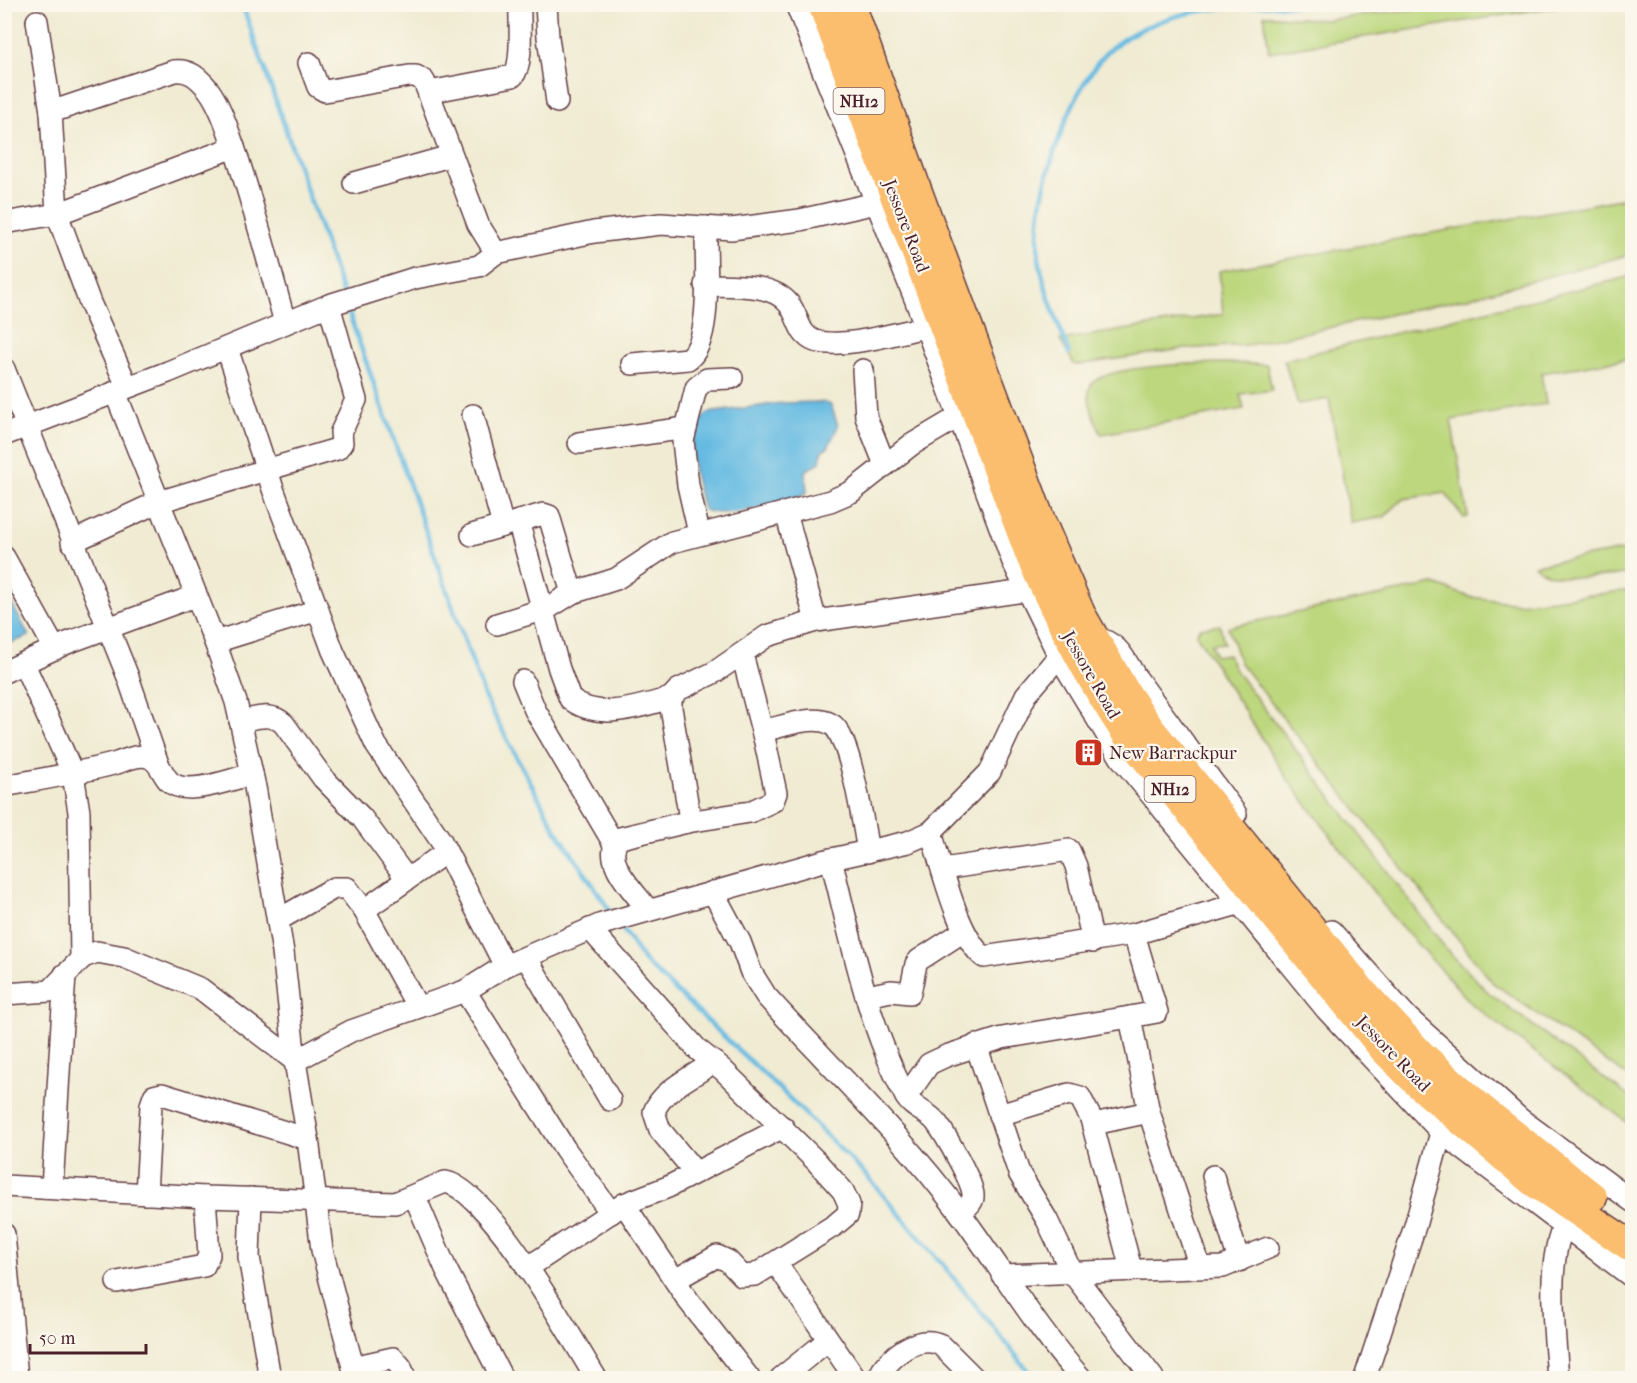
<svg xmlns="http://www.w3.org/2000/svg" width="1637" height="1383" viewBox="0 0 1637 1383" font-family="'IM FELL French Canon',serif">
  <rect width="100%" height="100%" fill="#fbf7ec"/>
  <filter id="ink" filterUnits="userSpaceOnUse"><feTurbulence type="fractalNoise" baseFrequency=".0167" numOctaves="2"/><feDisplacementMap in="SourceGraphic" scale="12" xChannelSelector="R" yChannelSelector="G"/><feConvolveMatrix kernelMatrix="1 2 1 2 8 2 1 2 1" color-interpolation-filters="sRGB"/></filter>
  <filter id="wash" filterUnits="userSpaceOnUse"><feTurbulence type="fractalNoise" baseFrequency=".008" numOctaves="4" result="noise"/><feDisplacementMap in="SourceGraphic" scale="24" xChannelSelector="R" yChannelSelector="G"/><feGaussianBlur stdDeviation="1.35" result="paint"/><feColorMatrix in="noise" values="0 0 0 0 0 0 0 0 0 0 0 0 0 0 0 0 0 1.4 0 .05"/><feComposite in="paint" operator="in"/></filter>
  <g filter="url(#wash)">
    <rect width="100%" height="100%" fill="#f0ebd2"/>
    <!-- green -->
    <g fill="#bcd77d" stroke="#837b54" stroke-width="1.5">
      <polygon points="1455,4 1568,5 1269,52 1264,15 1326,20"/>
      <polygon points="1632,197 1632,254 1467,298 1248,345 1182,349 1078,365 1074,364 1060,340 1223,314 1219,271"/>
      <polygon points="1632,276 1632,358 1541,373 1546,404 1451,420 1468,517 1464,518 1445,493 1403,499 1384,517 1351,523 1329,399 1298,404 1284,360"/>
      <path d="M1236 363 1267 365 1272 390 1240 394 1244 409 1101 434C1096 420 1084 399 1091 385 1101 364 1212 363 1236 363Z"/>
      <path d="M1632 549V573C1608 576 1551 585 1534 565Z"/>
      <polygon points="1434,584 1470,597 1519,603 1632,590 1632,1079 1493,983 1240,663 1228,627"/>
      <polygon points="1220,625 1224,643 1211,644 1215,656 1228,654 1233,667 1446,949 1488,992 1632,1099 1632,1126 1472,1004 1391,915 1286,777 1196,634 1200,628"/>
    </g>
    <!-- water -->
    <g fill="#66bbe2" stroke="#586d86" stroke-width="1.5">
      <path d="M822 402 831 405 838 426 828 447 822 450 820 462 805 471 807 491 805 494C788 504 718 520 703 509 696 479 679 435 708 413L782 403Z"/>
      <polygon points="4,589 29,636 5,645 4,645"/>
    </g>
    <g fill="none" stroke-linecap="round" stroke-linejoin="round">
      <!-- stream -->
      <g stroke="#66bbe2" stroke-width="4.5">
        <polyline points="242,4 343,294"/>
        <polyline points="346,305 485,698 556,830 613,915"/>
        <path d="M1069 353C1058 322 1044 291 1039 258 1032 199 1064 108 1099 61 1115 40 1143 27 1167 19 1222 1 1282 6 1339 4"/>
        <polyline points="620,925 644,961 785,1094 866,1175 944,1266 1034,1378"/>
      </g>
    </g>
  </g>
  <g filter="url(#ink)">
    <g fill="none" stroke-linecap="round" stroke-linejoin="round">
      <defs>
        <g id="minor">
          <polyline points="546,4 548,37 557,102"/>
          <polyline points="796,4 916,301 1013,562 1059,656 1121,758 1326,1009 1442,1133 1632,1277"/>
          <polyline points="37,21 51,112 57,214 234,147"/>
          <polyline points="309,63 318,87 325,91 409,76 416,76 424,81 478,224 496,253"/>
          <path d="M429 92 513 76C524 64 519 22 520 4"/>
          <path d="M51 112 174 71C189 69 198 77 208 89 222 108 229 134 237 156 255 211 270 267 285 323"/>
          <polyline points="354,183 450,156"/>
          <polyline points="4,223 57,214 90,303 127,386"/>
          <path d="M705 285C730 286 772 282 789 304 799 316 798 335 815 341 845 349 896 333 926 327"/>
          <polyline points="227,348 273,489 333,651 376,745 441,841 505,966"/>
          <path d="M632 364 688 359C714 342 705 257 706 227"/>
          <polyline points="4,369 128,677 158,764"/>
          <polyline points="863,370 866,417 885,465"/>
          <polyline points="115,392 215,642 236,702 255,787 283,952 295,1061 308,1139 322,1250 356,1378"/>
          <polyline points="473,415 503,526"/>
          <polyline points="4,435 168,372 329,305 415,278 479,266 496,253 594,232 661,224 731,229 800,220 890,200"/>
          <polyline points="579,443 686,428"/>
          <polyline points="786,513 816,621"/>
          <path d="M518 521 559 669 570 699C600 722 640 706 671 698"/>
          <polyline points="699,533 688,485 683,441 696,388 707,379 732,378"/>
          <polyline points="472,535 543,514 549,516 572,593"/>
          <polyline points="72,542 158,502 337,449 342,443 341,432 356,400 329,305"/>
          <polyline points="4,557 55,649"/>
          <polyline points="497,624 548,608 572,593 616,579 672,542 830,501 851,492 911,445 970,410"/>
          <path d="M1092 636C1118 643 1122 654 1135 676L1236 814"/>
          <polyline points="215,642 318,610"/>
          <polyline points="24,664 73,774 79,812 81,959"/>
          <polyline points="4,672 67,643 195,596"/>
          <polyline points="523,681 535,710 614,844"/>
          <path d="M240 721C257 718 271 712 284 724L323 778 362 818 407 879"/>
          <path d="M763 731C782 727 812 714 831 724 850 733 864 828 868 852"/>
          <path d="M4 786C42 779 80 773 117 763 126 760 138 754 148 757 159 760 162 774 169 781 185 798 232 779 252 774"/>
          <polyline points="687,822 750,812 773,801 776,793 765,742 742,654"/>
          <path d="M931 832C941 864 958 938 984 957L1134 934 1157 1012 1130 1017 1149 1112 1200 1267"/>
          <path d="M831 859C851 938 867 1023 905 1095 912 1109 927 1111 936 1122 945 1134 973 1182 973 1195 974 1203 965 1208 960 1213"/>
          <polyline points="943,869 1069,850 1076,866 1093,942"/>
          <path d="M713 892 740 942 751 972 766 996C831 1068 902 1135 960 1213 1001 1268 1035 1327 1081 1378"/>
          <polyline points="364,910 446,852"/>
          <path d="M648 910C635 892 599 859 620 838L687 822 689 813 671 708V698L678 690 715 672 767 636 816 621 1038 589"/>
          <polyline points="278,920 334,888 347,888 364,910 417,1006"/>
          <polyline points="590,929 697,1049 723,1070 816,1161 843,1191 849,1204 848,1214 835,1225 755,1275 742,1276 728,1261 717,1256 675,1280"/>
          <polyline points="1331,931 1407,1017 1520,1119 1632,1201"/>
          <polyline points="1134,934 1238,904"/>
          <polyline points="526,957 610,1100"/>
          <polyline points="465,991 565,1149 611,1213"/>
          <polyline points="4,994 50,991 83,957 97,952 124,957 201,989 295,1061"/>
          <polyline points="867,996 891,991 910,993 916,964 919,960 964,931"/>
          <polyline points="976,1045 1019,1173 1047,1220 1071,1271 1153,1378"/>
          <polyline points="295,1061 351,1031 465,991 505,966 602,924 823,861 908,842 931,832 990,772 1026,695 1059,656"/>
          <polyline points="906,1097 929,1064 946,1056 1002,1038 1130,1017"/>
          <polyline points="999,1115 1069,1094 1080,1097 1094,1124 1149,1112"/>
          <polyline points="1091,1119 1131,1269"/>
          <path d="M695 1172 660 1130 654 1112C661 1090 696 1075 714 1062"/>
          <polyline points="1213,1176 1239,1261"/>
          <path d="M4 1186 205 1197 395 1203 445 1182C488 1188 572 1339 596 1378"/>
          <polyline points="52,1188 65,974"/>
          <polyline points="146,1194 151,1105 154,1096 162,1094 308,1139"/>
          <polyline points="415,1197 446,1269 502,1378"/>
          <polyline points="251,1198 249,1257 270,1378"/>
          <polyline points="624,1204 688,1300 749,1378"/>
          <polyline points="4,1234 17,1378"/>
          <polyline points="776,1263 855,1378"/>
          <polyline points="527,1268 624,1204 668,1187 783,1127"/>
          <polyline points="1002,1275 1223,1267 1268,1248"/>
          <polyline points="117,1282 204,1266 209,1255 205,1197"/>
          <polyline points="353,1367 393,1358 401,1367 405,1378"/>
          <polyline points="781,1378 827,1341"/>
          <path d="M878 1378C888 1358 917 1333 941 1345L974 1378"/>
          <polyline points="1365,1378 1415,1226 1444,1122"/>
          <path d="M1558 1378C1555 1334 1543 1252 1570 1215"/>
        </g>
        <g id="highway">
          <path d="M823 4 1031 556C1059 620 1090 679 1129 737L1385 1050 1419 1084 1533 1181 1632 1247"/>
          <polyline points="850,4 917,192 1040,521 1080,614 1124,691 1149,728 1363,993 1422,1056 1481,1109 1592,1197"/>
        </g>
      </defs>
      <!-- minor casing -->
      <use href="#minor" stroke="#633e44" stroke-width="24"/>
      <!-- highway casing -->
      <use href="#highway" stroke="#633e44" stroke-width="33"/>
      <!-- minor -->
      <use href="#minor" stroke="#fff" stroke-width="21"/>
      <!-- highway -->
      <use href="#highway" stroke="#fbbd6e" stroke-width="30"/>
    </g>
  </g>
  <!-- icons -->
  <defs>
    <symbol id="building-square" viewBox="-11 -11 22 22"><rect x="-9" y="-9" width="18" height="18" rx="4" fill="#c8321e" stroke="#fbf7ec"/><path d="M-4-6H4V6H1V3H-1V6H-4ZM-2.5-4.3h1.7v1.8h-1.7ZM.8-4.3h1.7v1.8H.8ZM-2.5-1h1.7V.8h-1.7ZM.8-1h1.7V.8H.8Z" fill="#fff"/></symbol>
  </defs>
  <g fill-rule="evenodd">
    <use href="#building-square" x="1072" y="736" width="33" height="33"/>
  </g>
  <g text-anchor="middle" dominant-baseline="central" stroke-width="4.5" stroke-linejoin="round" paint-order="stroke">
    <!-- shield labels -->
    <g fill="#fbf7ec" stroke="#7f6065" stroke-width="1.5">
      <rect x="833.5" y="88" width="51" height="26" rx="4.5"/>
      <rect x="1144.5" y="776" width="51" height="26" rx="4.5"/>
    </g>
    <g font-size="16" font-weight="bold" fill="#4a1f2b">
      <text x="859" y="101">NH12</text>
      <text x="1170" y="789">NH12</text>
    </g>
    <!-- street labels -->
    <g font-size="18" fill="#4a1f2b" stroke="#fbf7ec">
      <text transform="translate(906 226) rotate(69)">Jessore Road</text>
      <text transform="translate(1091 675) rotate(60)">Jessore Road</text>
      <text transform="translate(1393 1054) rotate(46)">Jessore Road</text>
    </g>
    <!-- poi labels -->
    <g font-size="18" fill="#4a1f2b" stroke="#fbf7ec" text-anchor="start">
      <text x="1109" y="753">New Barrackpur</text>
    </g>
  </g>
  <!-- margin -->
  <rect width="1637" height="1383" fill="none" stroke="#fbf7ec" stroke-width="24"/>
  <!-- scale -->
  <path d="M30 1344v9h116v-9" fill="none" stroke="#4a1f2b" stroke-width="3"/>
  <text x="39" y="1344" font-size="18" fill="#4a1f2b" stroke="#fbf7ec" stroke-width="4.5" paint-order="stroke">50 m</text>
</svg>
